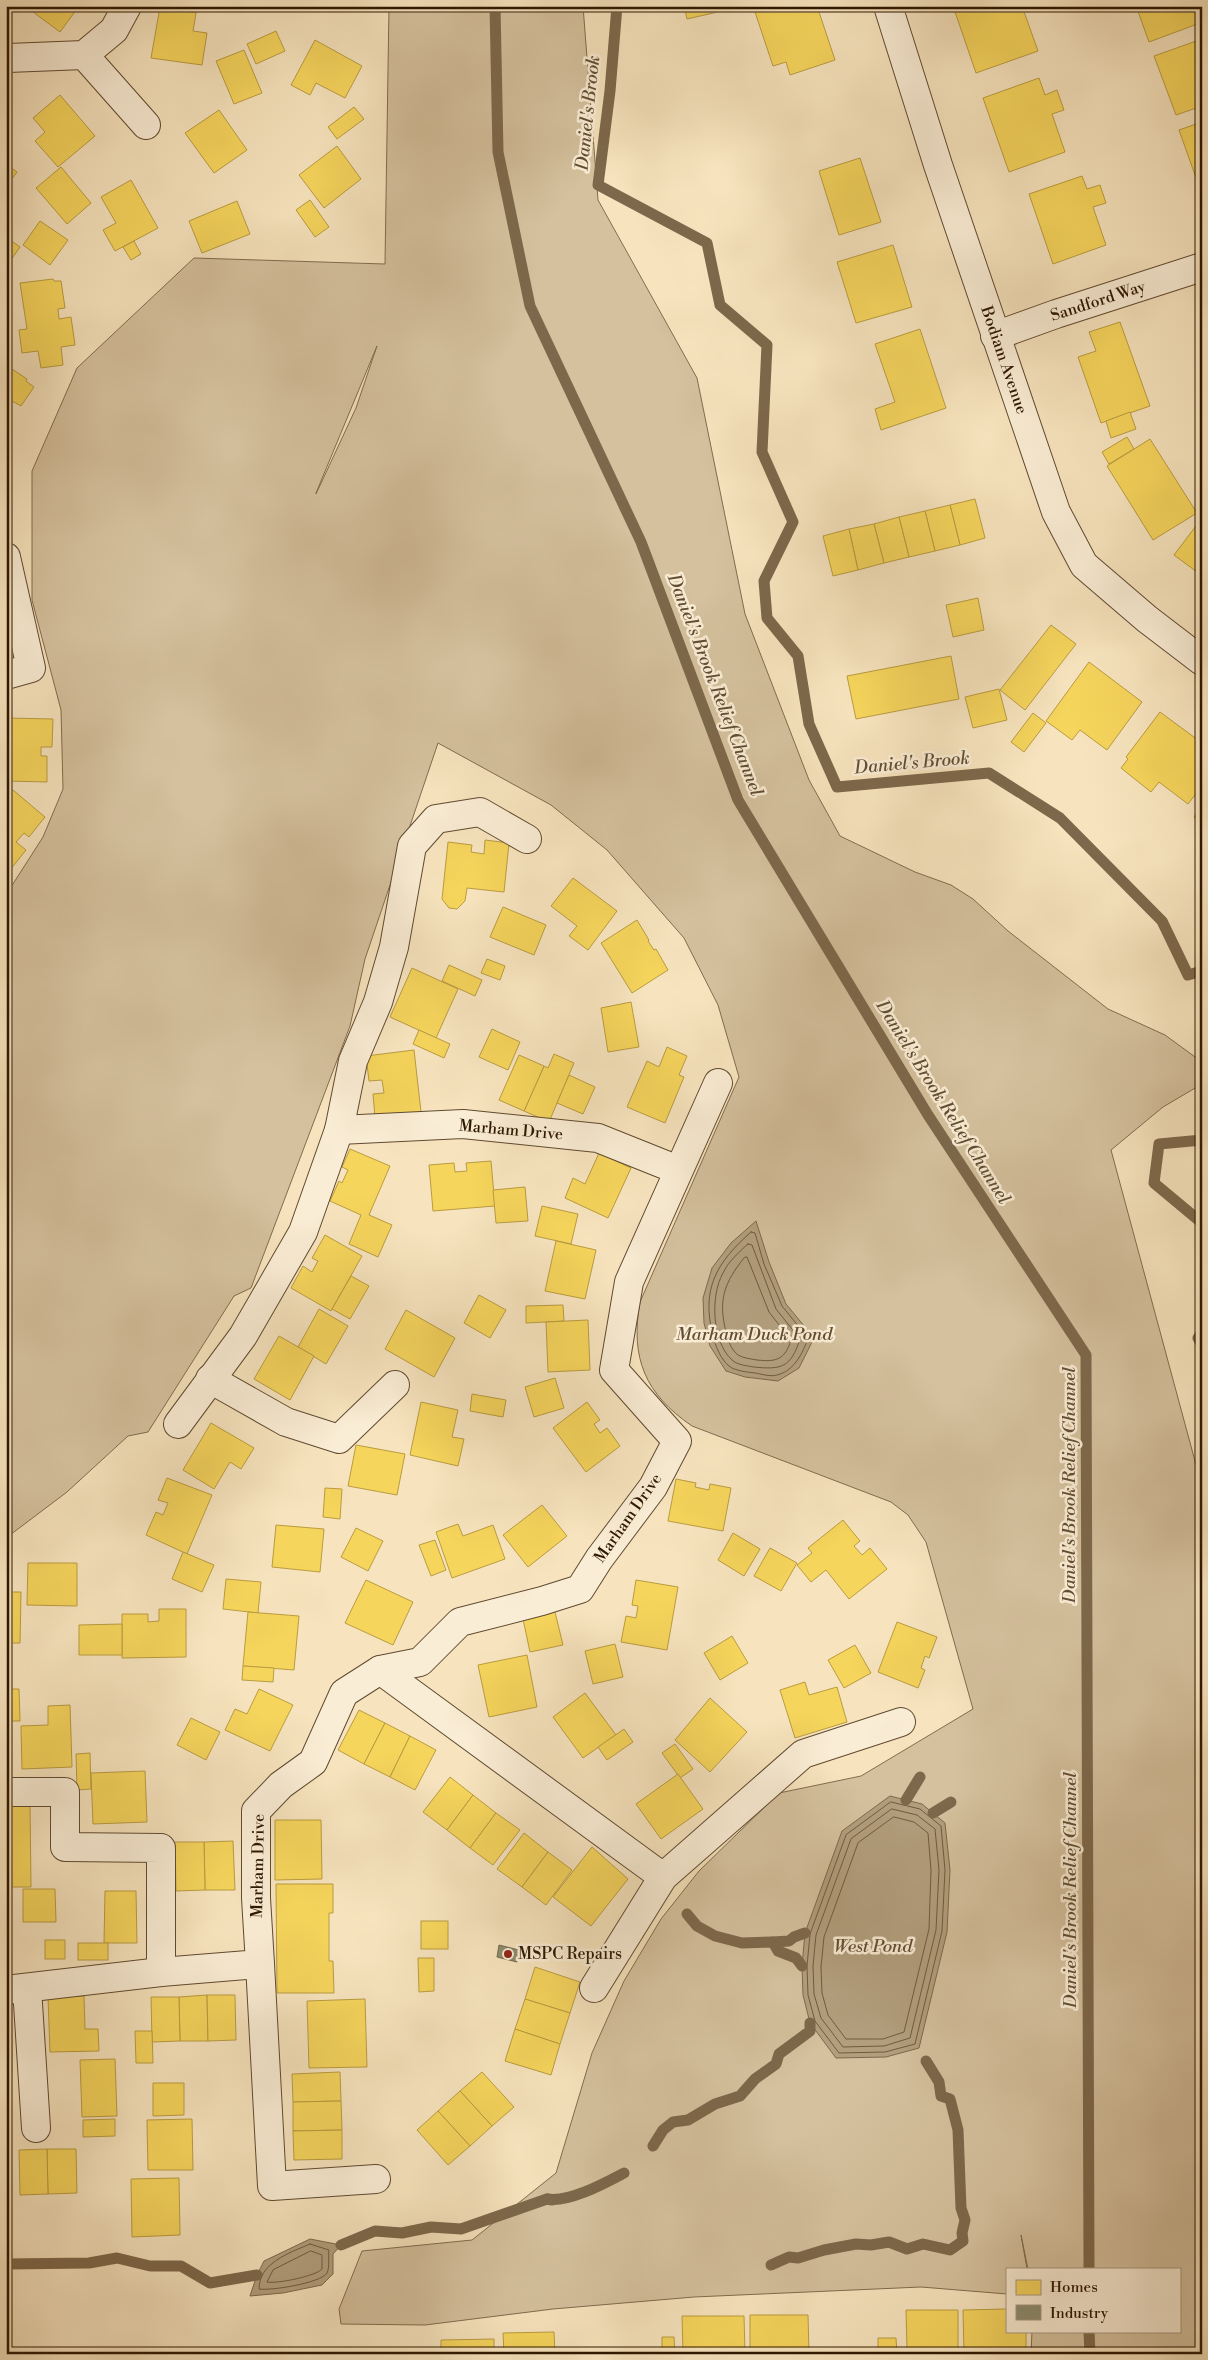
<svg xmlns="http://www.w3.org/2000/svg" width="1208" height="2360" viewBox="0 0 1208 2360" font-family="'Libre Bodoni',serif">
  <rect width="100%" height="100%" fill="#f7e4be"/>
  <filter id="stains"><feTurbulence type="fractalNoise" baseFrequency=".004" numOctaves="4"/><feColorMatrix values="0 0 0 0 .2 0 0 0 0 .09 0 0 0 0 .02 0 0 0 .5 -.17"/></filter>
  <radialGradient id="worn" r=".72"><stop offset=".6" stop-color="#630" stop-opacity="0"/><stop offset="1" stop-color="#630" stop-opacity=".3"/></radialGradient>
  <!-- green -->
  <path fill="#d5c19e" stroke="#816c4f" fill-rule="evenodd" d="M389 6H583L598 200 697 378 745 614 809 780 840 836 915 872 951 885 973 899 1008 931 1108 1009 1165 1035 1202 1062V1084L1163 1107 1111 1150 1202 1487V2354H1031L1032 2331H1179V2269H1028L1021 2235 1027 2269H1007V2294L921 2287 694 2297 553 2309 425 2325 341 2324 339 2309 362 2251 472 2240 556 2173 592 2053 624 1981 661 1919 699 1871 779 1793 861 1776 973 1709 926 1542 908 1515 891 1502 692 1426C645 1394 630 1358 640 1302L739 1077 718 1005 684 938 607 850 551 805 438 743 365 959 350 1026 251 1288 234 1296 148 1432 128 1436 67 1492 6 1538V890L11 887 43 837 63 789 61 710 32 600V471L77 368 194 258 385 264ZM377 346 356 408 316 494V493Z"/>
  <!-- water -->
  <g fill="#b29e7d" stroke="#7d684b">
    <polygon points="756,1221 769,1262 786,1304 814,1338 799,1368 778,1381 745,1377 726,1371 710,1346 704,1323 703,1298 712,1268 731,1243"/>
    <polygon points="890,1796 922,1804 945,1823 950,1870 947,1932 919,2048 886,2057 836,2058 810,2023 803,1995 802,1966 805,1933 842,1831"/>
    <polygon points="310,2239 341,2245 333,2254 333,2274 322,2285 283,2293 250,2296 257,2275 264,2261"/>
  </g>
  <!-- homes -->
  <g fill="#f6d55c" stroke="#ba9c40">
    <polygon points="25,6 79,6 60,32"/>
    <polygon points="684,6 720,6 722,11 687,19"/>
    <polygon points="753,6 817,6 835,60 790,75 786,62 773,66"/>
    <polygon points="953,6 1022,6 1038,51 976,73"/>
    <polygon points="1136,6 1193,6 1200,23 1149,42"/>
    <polygon points="160,7 196,13 193,31 207,33 202,65 151,58"/>
    <polygon points="276,31 285,51 256,64 247,44"/>
    <polygon points="1202,39 1202,106 1176,115 1154,56"/>
    <polygon points="315,40 362,66 345,98 316,83 310,95 291,85"/>
    <polygon points="244,50 262,93 234,104 216,61"/>
    <polygon points="1039,78 1045,95 1057,90 1064,110 1052,114 1065,152 1009,172 983,98"/>
    <polygon points="60,95 95,136 58,167 35,141 45,132 33,118"/>
    <polygon points="354,107 364,119 337,139 328,127"/>
    <polygon points="219,110 247,150 214,173 185,133"/>
    <polygon points="1202,122 1202,189 1200,189 1179,130"/>
    <polygon points="337,146 361,179 324,208 299,175"/>
    <polygon points="860,158 881,222 839,235 819,171"/>
    <polygon points="6,164 17,172 6,187"/>
    <polygon points="61,167 91,203 67,224 36,188"/>
    <polygon points="1082,176 1087,189 1100,185 1106,203 1093,207 1106,245 1053,264 1029,194"/>
    <polygon points="131,180 158,228 115,251 103,230 116,223 101,197"/>
    <polygon points="310,200 329,227 315,237 296,210"/>
    <polygon points="237,201 250,234 202,253 189,221"/>
    <polygon points="40,221 68,240 50,265 23,245"/>
    <polygon points="6,237 20,247 6,267"/>
    <polygon points="134,241 141,254 131,260 123,247"/>
    <polygon points="893,245 912,307 856,323 837,262"/>
    <polygon points="53,279 54,281 61,281 65,308 58,309 59,319 71,317 75,345 61,347 63,365 41,368 38,351 22,353 19,330 27,329 20,283"/>
    <polygon points="1120,322 1150,406 1101,423 1078,357 1096,351 1089,332"/>
    <polygon points="920,329 946,408 881,430 875,409 895,402 875,344"/>
    <polygon points="6,365 27,379 26,381 34,387 21,406 12,401 6,410 11,413 6,420"/>
    <polygon points="1130,412 1136,429 1111,438 1106,421"/>
    <polygon points="1127,437 1134,449 1109,464 1102,452"/>
    <polygon points="1150,439 1197,513 1153,540 1107,466"/>
    <polygon points="975,499 985,538 960,545 950,505"/>
    <polygon points="950,505 960,545 935,551 925,511"/>
    <polygon points="925,511 935,551 909,557 899,517"/>
    <polygon points="899,517 909,557 884,563 874,524"/>
    <polygon points="1202,518 1202,574 1201,575 1174,555"/>
    <polygon points="874,524 884,563 858,570 849,529"/>
    <polygon points="849,529 858,570 833,576 823,536"/>
    <polygon points="978,598 984,630 953,637 946,605"/>
    <polygon points="1051,625 1076,644 1025,710 1000,690"/>
    <polygon points="951,656 959,699 856,719 847,676"/>
    <polygon points="1089,662 1142,702 1107,750 1080,730 1072,740 1046,721"/>
    <polygon points="999,689 1007,720 973,728 965,697"/>
    <polygon points="1160,712 1202,743 1202,786 1188,804 1159,782 1151,792 1121,768 1128,759 1126,757"/>
    <polygon points="1033,713 1046,723 1024,752 1011,742"/>
    <polygon points="6,718 53,719 52,747 41,747 41,756 47,756 47,782 6,781"/>
    <polygon points="13,790 45,817 29,837 24,833 16,842 26,850 10,870 6,867 6,798"/>
    <polygon points="1202,807 1202,823 1194,817"/>
    <polygon points="485,840 509,843 504,892 467,888 465,901 457,909 449,908 442,899 448,842 472,845 471,852 484,854"/>
    <polygon points="573,878 617,911 588,950 569,936 577,926 551,906"/>
    <polygon points="503,907 546,925 534,955 490,937"/>
    <polygon points="637,920 649,940 648,941 654,950 656,949 668,970 632,993 601,943"/>
    <polygon points="487,959 505,966 500,980 481,973"/>
    <polygon points="449,965 482,980 475,996 442,981"/>
    <polygon points="412,968 458,989 436,1038 390,1017"/>
    <polygon points="631,1002 639,1047 608,1052 601,1008"/>
    <polygon points="492,1029 520,1042 508,1070 479,1057"/>
    <polygon points="419,1030 450,1044 444,1058 413,1044"/>
    <polygon points="667,1047 687,1056 679,1075 684,1077 665,1123 627,1107 647,1061 659,1067"/>
    <polygon points="414,1050 421,1112 375,1117 373,1094 384,1093 382,1080 369,1081 366,1056"/>
    <polygon points="554,1054 574,1063 549,1122 524,1111 544,1066 548,1068"/>
    <polygon points="519,1055 544,1066 524,1111 499,1100"/>
    <polygon points="569,1075 595,1087 583,1114 557,1103"/>
    <polygon points="350,1149 390,1166 369,1215 392,1225 378,1257 349,1244 361,1215 330,1201 339,1181 342,1183 348,1170 342,1167"/>
    <polygon points="599,1153 631,1168 608,1218 565,1198 573,1178 585,1184"/>
    <polygon points="491,1161 495,1206 433,1211 429,1165 454,1163 455,1172 467,1171 466,1163"/>
    <polygon points="525,1187 528,1221 496,1223 493,1190"/>
    <polygon points="542,1206 578,1214 571,1244 535,1236"/>
    <polygon points="325,1235 362,1256 331,1311 291,1288 303,1266 312,1272 318,1261 312,1258"/>
    <polygon points="556,1241 596,1250 585,1299 545,1291"/>
    <polygon points="351,1276 369,1286 350,1319 332,1309"/>
    <polygon points="479,1295 506,1310 490,1338 464,1323"/>
    <polygon points="563,1305 564,1321 526,1323 526,1306"/>
    <polygon points="319,1309 348,1326 326,1364 298,1347"/>
    <polygon points="406,1310 455,1338 434,1377 385,1349"/>
    <polygon points="588,1320 590,1370 548,1372 546,1322"/>
    <polygon points="279,1336 314,1356 290,1400 254,1379"/>
    <polygon points="555,1378 564,1408 534,1417 525,1387"/>
    <polygon points="472,1394 506,1400 503,1417 470,1411"/>
    <polygon points="421,1402 458,1410 452,1437 464,1439 458,1466 410,1455"/>
    <polygon points="587,1402 600,1420 594,1424 600,1433 607,1428 620,1446 586,1472 553,1428"/>
    <polygon points="211,1423 254,1448 241,1469 230,1462 214,1489 183,1470"/>
    <polygon points="356,1445 405,1454 397,1495 348,1486"/>
    <polygon points="167,1478 212,1495 187,1554 146,1535 156,1512 163,1515 168,1503 158,1500"/>
    <polygon points="676,1479 696,1483 695,1487 709,1490 710,1484 731,1488 723,1531 668,1521"/>
    <polygon points="325,1488 342,1489 340,1519 323,1517"/>
    <polygon points="542,1505 567,1536 528,1567 503,1535"/>
    <polygon points="843,1520 860,1541 854,1546 862,1555 870,1548 887,1569 849,1599 826,1570 811,1582 797,1565 812,1553 808,1548"/>
    <polygon points="458,1524 463,1536 493,1525 505,1559 452,1578 436,1532"/>
    <polygon points="276,1525 324,1529 320,1572 272,1567"/>
    <polygon points="356,1528 383,1541 368,1571 341,1557"/>
    <polygon points="733,1533 760,1549 744,1576 718,1560"/>
    <polygon points="435,1540 446,1570 431,1576 419,1545"/>
    <polygon points="770,1548 797,1563 781,1591 754,1576"/>
    <polygon points="183,1552 214,1565 202,1592 172,1579"/>
    <polygon points="28,1563 77,1563 77,1606 27,1605"/>
    <polygon points="226,1579 261,1582 258,1613 223,1609"/>
    <polygon points="366,1580 413,1602 393,1645 345,1623"/>
    <polygon points="636,1580 678,1587 667,1650 621,1642 626,1616 636,1618 638,1606 632,1605"/>
    <polygon points="6,1592 21,1592 20,1643 6,1643"/>
    <polygon points="159,1609 186,1609 186,1657 122,1658 122,1614 148,1614 148,1622 159,1621"/>
    <polygon points="248,1612 299,1616 294,1670 243,1666"/>
    <polygon points="555,1612 563,1645 530,1652 523,1619"/>
    <polygon points="897,1622 937,1637 929,1658 925,1656 921,1668 925,1670 918,1688 878,1672"/>
    <polygon points="122,1624 122,1655 79,1655 79,1625"/>
    <polygon points="732,1636 748,1663 720,1680 704,1653"/>
    <polygon points="615,1644 623,1677 593,1684 585,1651"/>
    <polygon points="855,1645 871,1673 844,1688 828,1660"/>
    <polygon points="527,1655 537,1707 489,1717 478,1665"/>
    <polygon points="243,1666 274,1668 273,1682 242,1680"/>
    <polygon points="805,1682 809,1695 837,1687 847,1722 795,1738 780,1690"/>
    <polygon points="6,1689 19,1689 20,1721 6,1721"/>
    <polygon points="259,1689 293,1705 270,1751 225,1730 235,1709 247,1714"/>
    <polygon points="585,1693 616,1735 583,1758 553,1717"/>
    <polygon points="710,1698 747,1732 710,1772 675,1740"/>
    <polygon points="70,1705 72,1767 22,1769 21,1726 48,1725 48,1706"/>
    <polygon points="359,1710 385,1723 364,1764 338,1750"/>
    <polygon points="191,1718 220,1732 206,1760 177,1745"/>
    <polygon points="385,1723 410,1736 390,1777 364,1764"/>
    <polygon points="624,1729 633,1742 607,1760 598,1747"/>
    <polygon points="410,1736 436,1750 415,1790 390,1777"/>
    <polygon points="675,1744 693,1769 680,1778 662,1753"/>
    <polygon points="90,1753 91,1789 77,1790 76,1754"/>
    <polygon points="145,1771 147,1822 93,1824 91,1773"/>
    <polygon points="678,1774 703,1809 661,1839 636,1804"/>
    <polygon points="450,1777 473,1795 447,1830 423,1812"/>
    <polygon points="473,1795 496,1813 470,1848 447,1830"/>
    <polygon points="30,1805 31,1887 6,1887 6,1806"/>
    <polygon points="496,1813 520,1830 493,1865 470,1848"/>
    <polygon points="275,1820 321,1820 322,1879 275,1880"/>
    <polygon points="524,1833 548,1852 522,1887 497,1869"/>
    <polygon points="233,1841 235,1890 205,1890 204,1842"/>
    <polygon points="175,1842 204,1842 205,1890 176,1891"/>
    <polygon points="592,1847 628,1879 591,1926 553,1897"/>
    <polygon points="548,1852 572,1870 546,1905 522,1887"/>
    <polygon points="276,1884 333,1884 333,1913 329,1913 329,1961 333,1961 334,1993 277,1993"/>
    <polygon points="23,1889 55,1889 56,1922 23,1922"/>
    <polygon points="105,1891 136,1891 137,1943 104,1943"/>
    <rect x="421" y="1921" width="27" height="28"/>
    <rect x="45" y="1940" width="20" height="19"/>
    <rect x="6" y="1942" width="5" height="32"/>
    <rect x="78" y="1943" width="30" height="17"/>
    <polygon points="418,1958 434,1958 434,1991 419,1992"/>
    <polygon points="535,1967 580,1982 570,2013 525,1999"/>
    <polygon points="207,1995 208,2041 180,2041 179,1997"/>
    <polygon points="207,1995 235,1995 236,2040 208,2041"/>
    <polygon points="84,1996 85,2029 98,2029 99,2051 50,2052 48,1997"/>
    <polygon points="151,1997 179,1997 180,2041 152,2042"/>
    <polygon points="365,1999 367,2067 309,2068 307,2001"/>
    <polygon points="525,1999 570,2013 560,2044 515,2029"/>
    <polygon points="515,2029 560,2044 551,2075 505,2061"/>
    <polygon points="135,2031 152,2031 153,2063 136,2063"/>
    <rect x="6" y="2037" width="6" height="34"/>
    <polygon points="115,2059 117,2116 82,2117 80,2060"/>
    <polygon points="340,2072 341,2101 293,2102 292,2074"/>
    <polygon points="482,2072 514,2107 492,2126 460,2091"/>
    <polygon points="153,2083 184,2083 184,2115 153,2116"/>
    <polygon points="460,2091 492,2126 470,2146 438,2111"/>
    <polygon points="341,2101 342,2130 293,2131 293,2102"/>
    <polygon points="438,2111 470,2146 448,2165 417,2130"/>
    <polygon points="115,2119 115,2136 83,2137 83,2120"/>
    <polygon points="192,2119 193,2170 148,2170 147,2120"/>
    <polygon points="342,2130 342,2159 294,2160 293,2131"/>
    <polygon points="47,2149 76,2149 77,2193 48,2194"/>
    <polygon points="47,2149 48,2194 20,2195 19,2150"/>
    <polygon points="179,2178 180,2235 132,2237 131,2179"/>
    <rect x="6" y="2201" width="5" height="34"/>
    <polygon points="1007,2309 1007,2331 1026,2331 1026,2354 964,2354 963,2310"/>
    <polygon points="906,2310 958,2310 958,2350 907,2350"/>
    <polygon points="750,2315 808,2315 809,2354 750,2351"/>
    <polygon points="682,2316 744,2316 745,2354 683,2354"/>
    <polygon points="554,2332 555,2354 504,2354 503,2333"/>
    <polygon points="662,2337 674,2337 675,2354 662,2354"/>
    <polygon points="878,2338 896,2338 897,2354 878,2354"/>
    <polygon points="494,2339 494,2354 441,2354 441,2340"/>
  </g>
  <!-- industry -->
  <polygon fill="#8c8c6e" stroke="#70694d" points="499,1945 519,1950 517,1962 497,1957"/>
  <g fill="none" stroke-linecap="round" stroke-linejoin="round">
    <!-- shore -->
    <g stroke="#705a3e" stroke-width="1">
      <path d="M751 1232 755 1233 764 1264 782 1306 808 1338C803 1353 794 1371 777 1375 771 1377 761 1374 755 1373 747 1372 735 1371 729 1366 721 1360 715 1345 713 1336 701 1289 716 1263 751 1232Z"/>
      <path d="M748 1244 752 1245 776 1309 800 1339C791 1367 782 1370 754 1367 748 1366 737 1365 732 1360 712 1342 710 1296 723 1273 728 1262 739 1252 748 1244Z"/>
      <path d="M747 1257 769 1312 791 1340C785 1360 776 1362 757 1360 751 1359 743 1358 738 1355 732 1351 727 1339 726 1332 718 1300 724 1283 744 1258Z"/>
      <polygon points="891,1802 920,1809 941,1826 945,1870 942,1931 915,2044 885,2052 839,2053 815,2021 808,1995 807,1966 810,1934 846,1835"/>
      <polygon points="892,1809 917,1815 935,1829 939,1870 936,1930 910,2038 884,2046 843,2047 821,2018 814,1994 813,1966 816,1935 851,1839"/>
      <polygon points="894,1817 914,1822 928,1833 931,1870 929,1929 904,2032 883,2039 846,2039 828,2015 822,1993 821,1967 824,1937 858,1843"/>
      <path d="M310 2244 329 2250C328 2256 330 2267 327 2273 321 2283 270 2291 259 2289 259 2263 289 2253 310 2244Z"/>
      <path d="M311 2251 322 2255V2269C316 2276 277 2284 267 2282L273 2270Z"/>
    </g>
    <!-- stream -->
    <g stroke="#7d684b" stroke-width="11">
      <polyline points="495,6 498,152 530,306 641,542 738,800 928,1115 1086,1355 1089,2269"/>
      <polyline points="617,6 610,91 598,185 707,243 720,305 767,345 762,452 793,522 764,581 767,618 798,656 809,724 837,787 989,773 1060,818 1162,921 1188,975 1202,971"/>
      <polyline points="1202,1140 1159,1144 1154,1183 1202,1223"/>
      <polyline points="1202,1332 1198,1338 1202,1345"/>
      <polyline points="906,1800 920,1777"/>
      <polyline points="933,1813 951,1802"/>
      <polyline points="687,1914 697,1926 715,1936 742,1943 773,1942 778,1951 796,1958 802,1966"/>
      <polyline points="773,1942 789,1941 794,1937 805,1933"/>
      <polyline points="653,2146 663,2130 673,2122 688,2120 715,2104 740,2096 755,2079 776,2064 779,2054 810,2031 810,2023"/>
      <path d="M547 2199C569 2203 605 2183 624 2173"/>
      <polyline points="341,2245 375,2231 402,2233 431,2227 461,2229 547,2199 552,2200"/>
      <polyline points="6,2264 89,2263 117,2258 150,2266 181,2266 210,2283 257,2275"/>
      <polyline points="771,2265 789,2257 798,2258 824,2250 856,2244 871,2245 889,2242 907,2249 923,2244 950,2250 963,2241 962,2233 965,2220 961,2208 958,2130 950,2099 941,2096 939,2082 926,2061"/>
      <polyline points="1089,2331 1090,2354"/>
    </g>
    <defs>
      <g id="minor">
        <polyline points="888,6 938,165 1056,512 1084,565 1147,619 1202,661"/>
        <polyline points="84,55 146,125"/>
        <polyline points="6,60 8,58 84,55 114,30 127,6"/>
        <polyline points="995,336 1056,314 1202,267"/>
        <polyline points="6,557 31,668 6,675"/>
        <polyline points="527,839 480,812 436,819 412,846 394,947 378,1002 353,1061 339,1130 463,1124 598,1138 678,1170"/>
        <polyline points="210,1379 286,1422 339,1439 395,1385"/>
        <polyline points="178,1424 243,1336 303,1232 339,1130"/>
        <polyline points="380,1670 663,1877"/>
        <polyline points="6,1792 65,1792 65,1847 161,1848 161,1972"/>
        <polyline points="260,1964 272,2186 376,2179"/>
        <polyline points="27,1988 36,2128"/>
        <polyline points="594,1988 663,1877 803,1754 901,1722"/>
        <polyline points="6,1990 161,1972 260,1964 256,1898 256,1811 281,1785 313,1762 344,1693 380,1670 420,1662 460,1622 542,1601 580,1589 599,1559 653,1487 677,1441 614,1370 629,1282 718,1083"/>
      </g>
    </defs>
    <!-- minor casing -->
    <use href="#minor" stroke="#604a30" stroke-width="30"/>
    <!-- minor -->
    <use href="#minor" stroke="#faedd5" stroke-width="28"/>
  </g>
  <!-- markers -->
  <circle fill="#8f2418" stroke="#faedd5" stroke-width="2" cx="508" cy="1954" r="5"/>
  <g text-anchor="middle" dominant-baseline="central" stroke-width="5" stroke-linejoin="round" paint-order="stroke">
    <!-- street labels -->
    <g font-size="16" fill="#2d1700" stroke="#faedd5">
      <text transform="translate(1098 301) rotate(-18)">Sandford Way</text>
      <text transform="translate(1004 360) rotate(71)">Bodiam Avenue</text>
      <text transform="translate(511 1130) rotate(5)">Marham Drive</text>
      <text transform="translate(628 1518) rotate(-55)">Marham Drive</text>
      <text transform="translate(258 1866) rotate(-89)">Marham Drive</text>
    </g>
    <!-- poi labels -->
    <g font-size="16" fill="#2d1700" stroke="#faedd5" text-anchor="start">
      <text x="518" y="1954">MSPC Repairs</text>
    </g>
    <!-- water labels -->
    <g font-size="18" font-style="italic" fill="#624d32" stroke="#faedd5">
      <text transform="translate(588 113) rotate(-84)">Daniel's Brook</text>
      <text transform="translate(715 685) rotate(69)">Daniel's Brook Relief Channel</text>
      <text transform="translate(912 763) rotate(-5)">Daniel's Brook</text>
      <text transform="translate(943 1102) rotate(58)">Daniel's Brook Relief Channel</text>
      <text x="754" y="1334">Marham Duck Pond</text>
      <text transform="translate(1069 1485) rotate(-90)">Daniel's Brook Relief Channel</text>
      <text transform="translate(1070 1890) rotate(-90)">Daniel's Brook Relief Channel</text>
      <text x="873" y="1946">West Pond</text>
    </g>
  </g>
  <!-- margin -->
  <rect width="1208" height="2360" fill="none" stroke="#f7e4be" stroke-width="25"/>
  <rect x="8" y="8" width="1193" height="2345" fill="none" stroke="#2d1700" stroke-width="2.5"/>
  <rect x="12" y="12" width="1183" height="2335" fill="none" stroke="#2d1700"/>
  <!-- legend -->
  <rect x="1006" y="2268" width="175" height="65" fill="#faedd5" stroke="#a89780"/>
  <rect x="1016" y="2280" width="25" height="15" fill="#f6d55c" stroke="#a89780"/>
  <text x="1050" y="2292" font-size="15" fill="#2d1700">Homes</text>
  <rect x="1016" y="2305" width="25" height="15" fill="#8c8c6e" stroke="#a89780"/>
  <text x="1050" y="2318" font-size="15" fill="#2d1700">Industry</text>
  <rect width="100%" height="100%" filter="url(#stains)"/>
  <rect width="100%" height="100%" fill="url(#worn)"/>
</svg>
